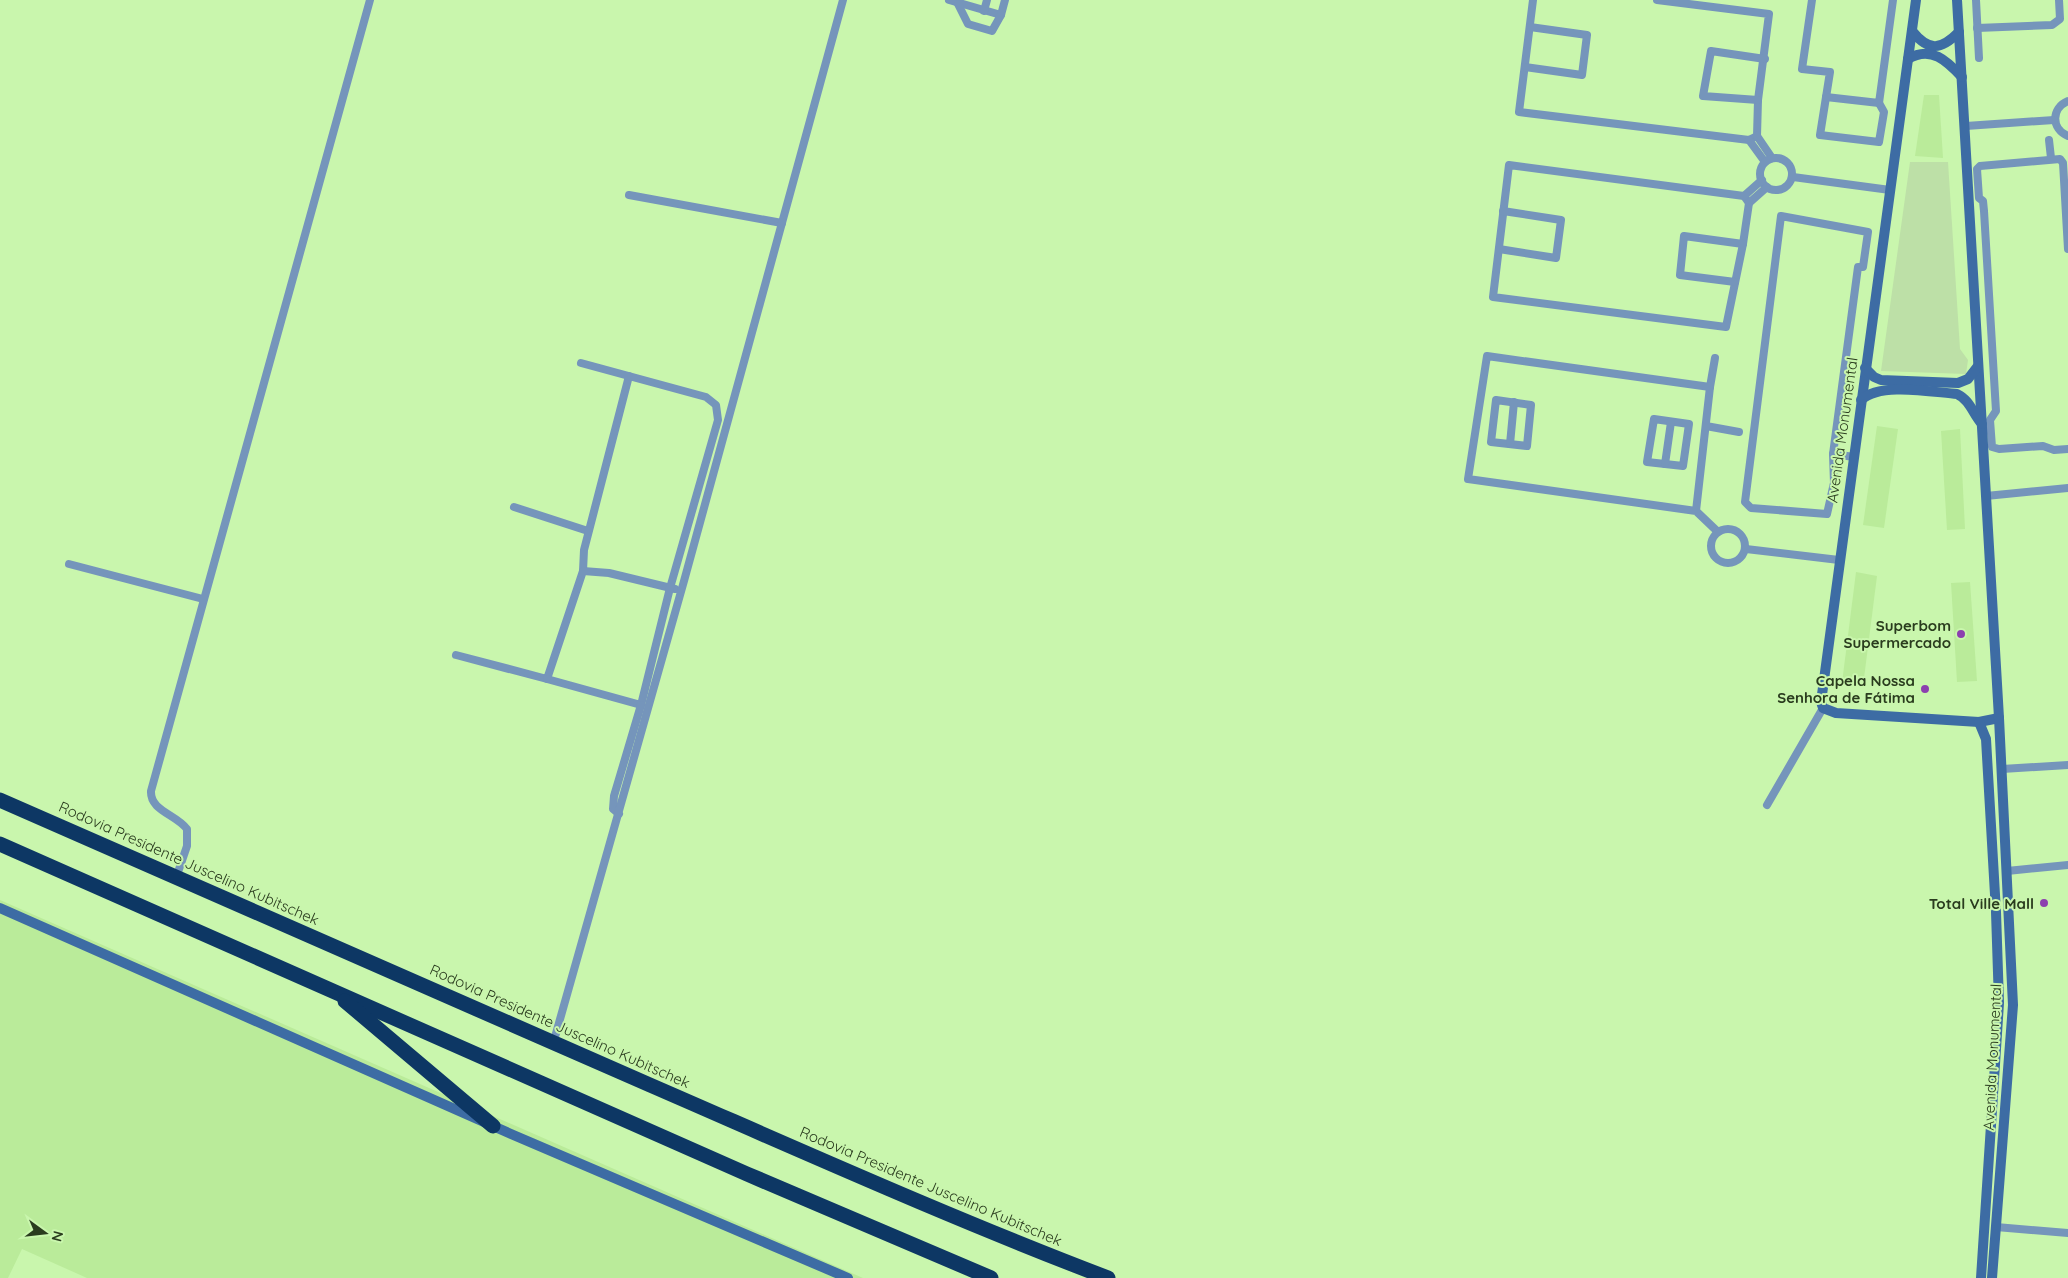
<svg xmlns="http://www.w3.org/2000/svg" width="2068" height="1278" viewBox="0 0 2068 1278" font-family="Quicksand,sans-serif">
  <rect width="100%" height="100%" fill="#c9f6ad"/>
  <!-- built -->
  <g fill="#baeb9a">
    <polygon points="1924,95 1939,95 1943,158 1915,156"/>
    <polygon points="1877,426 1898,429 1884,528 1863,525"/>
    <polygon points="1960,429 1965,529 1947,530 1941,431"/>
    <polygon points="1856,572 1877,576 1863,686 1842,683"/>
    <polygon points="1970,582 1977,681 1957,682 1951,583"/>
    <polygon points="0,900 863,1278 87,1278 22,1249 8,1278 0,1278"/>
  </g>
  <!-- green -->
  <polygon fill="#bde0a7" points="1910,162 1948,162 1960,349 1968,360 1966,374 1881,371"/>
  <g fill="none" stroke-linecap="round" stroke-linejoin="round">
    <!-- street -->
    <g stroke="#7595bb" stroke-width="8">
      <polyline points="949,0 1001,15"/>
      <polyline points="1533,0 1519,112 1749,140 1757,136 1758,100 1769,14 1657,0"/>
      <polyline points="1812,0 1802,69 1830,72 1820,135 1879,142 1884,112 1879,103"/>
      <polyline points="1976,0 1979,58"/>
      <polyline points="958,4 968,24 992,31 1001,15 1005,0"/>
      <polyline points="984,11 987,0"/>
      <polyline points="1977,28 2052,25 2060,19 2059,0"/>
      <polyline points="1525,67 1582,75 1587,35 1530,27"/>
      <polyline points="1826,97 1879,103 1893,0"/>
      <polyline points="1758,100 1703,96 1711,51 1765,59"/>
      <path d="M2068 101C2051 108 2051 129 2068 136"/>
      <polyline points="1966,126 2054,120"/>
      <polyline points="1757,136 1772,158"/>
      <polyline points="1749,140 1765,162"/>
      <polyline points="2049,140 2051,158"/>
      <circle cx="1776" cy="174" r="16"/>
      <polygon points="1509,165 1744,196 1749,203 1743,244 1726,327 1493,297"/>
      <polyline points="1793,177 1890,190"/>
      <polyline points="629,195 782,223"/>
      <polyline points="1744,196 1762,180"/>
      <polyline points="1749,203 1767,187"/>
      <polygon points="1781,216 1868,232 1863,267 1858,267 1833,454 1834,483 1827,514 1751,508 1745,502"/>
      <polyline points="1499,249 1556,258 1561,220 1503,211"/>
      <polyline points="2068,249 2063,163 2060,159 1980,166 1977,169 1979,198 1983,201 1984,211 1996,411 1990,420 1992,447 1999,449 2043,446 2054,450 2068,449"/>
      <polyline points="1735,282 1680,275 1684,236 1743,244"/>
      <polyline points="1710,387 1715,358"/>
      <polygon points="1496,400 1531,405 1527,446 1491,442"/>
      <polygon points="1654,419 1689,424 1683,466 1647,462"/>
      <polyline points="1706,426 1739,432"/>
      <polyline points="1510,444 1514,402"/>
      <polyline points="1833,454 1854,457"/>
      <polyline points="1665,464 1671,422"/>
      <polyline points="1986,496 2068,488"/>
      <polyline points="514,507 588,531"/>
      <polyline points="1696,511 1710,387 1487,356 1468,479 1696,511 1718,532"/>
      <circle cx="1728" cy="546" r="17"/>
      <polyline points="1746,549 1839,560"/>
      <polyline points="69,564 203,599"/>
      <polyline points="583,571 584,550 629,376"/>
      <polyline points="456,655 547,679 583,571 609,573 675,589"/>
      <polyline points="547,679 641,705 670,588 718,420 716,405 706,397 581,363"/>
      <polyline points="2002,769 2068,765"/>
      <polyline points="1767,805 1823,708"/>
      <polyline points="619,814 613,809 614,796 641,705"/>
      <polyline points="2007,871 2068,865"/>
      <path d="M176 878 187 846V829C176 814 150 811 151 791L370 0"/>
      <polyline points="553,1044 684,581 843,0"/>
      <polyline points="1996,1227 2068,1233"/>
    </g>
    <!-- secondary -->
    <g stroke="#3d6ca4" stroke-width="10">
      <polyline points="1916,0 1821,702 1823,708 1836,713 1979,722 1999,718"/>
      <polyline points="1957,0 1999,718 2013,1005 1992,1278"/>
      <path d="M1912 31C1929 52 1941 50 1959 32"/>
      <path d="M1908 59C1931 45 1947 61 1962 77"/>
      <polyline points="1865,368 1874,377 1881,380 1958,383 1968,379 1978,366"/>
      <path d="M1861 400C1880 382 1931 392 1957 394 1970 400 1973 414 1982 424"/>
      <polyline points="1979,722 1986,739 1996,912 1999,1003 1981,1278"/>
      <polyline points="0,908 511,1134 848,1278"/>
    </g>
    <!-- highway -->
    <g stroke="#0d3764" stroke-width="15">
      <path d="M0 800C216 896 433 990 650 1085 802 1151 953 1219 1108 1278"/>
      <polyline points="0,844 747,1174 991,1278"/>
      <polyline points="345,1001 493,1126"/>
    </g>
  </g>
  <!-- markers -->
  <g fill="#8c3faf" stroke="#c9f6ad" stroke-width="2">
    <circle cx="1961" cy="634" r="5"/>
    <circle cx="1925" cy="689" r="5"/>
    <circle cx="2044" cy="903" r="5"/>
  </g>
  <g text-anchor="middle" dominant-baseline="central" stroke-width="4" stroke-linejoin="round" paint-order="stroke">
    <!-- street labels -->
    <g font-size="15" fill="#2a3c1e" stroke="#c9f6ad">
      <text transform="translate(1842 430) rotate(-82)">Avenida Monumental</text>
      <text transform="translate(189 863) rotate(24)">Rodovia Presidente Juscelino Kubitschek</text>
      <text transform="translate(560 1026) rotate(24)">Rodovia Presidente Juscelino Kubitschek</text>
      <text transform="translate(1992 1057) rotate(-87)">Avenida Monumental</text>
      <text transform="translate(931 1186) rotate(23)">Rodovia Presidente Juscelino Kubitschek</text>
    </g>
    <!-- poi labels -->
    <g font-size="15" font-weight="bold" fill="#2a3c1e" stroke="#c9f6ad" text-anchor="end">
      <text x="1951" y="625">Superbom<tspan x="1951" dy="17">Supermercado</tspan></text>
      <text x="1915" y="680">Capela Nossa<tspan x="1915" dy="17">Senhora de Fátima</tspan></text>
      <text x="2034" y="903">Total Ville Mall</text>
    </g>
  </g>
  <!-- north arrow -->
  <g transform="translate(45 1233) rotate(105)" stroke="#c9f6ad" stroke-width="4" paint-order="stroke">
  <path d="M0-4L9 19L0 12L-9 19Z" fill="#2a3c1e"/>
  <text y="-8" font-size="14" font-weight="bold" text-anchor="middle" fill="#2a3c1e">N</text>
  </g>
</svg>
